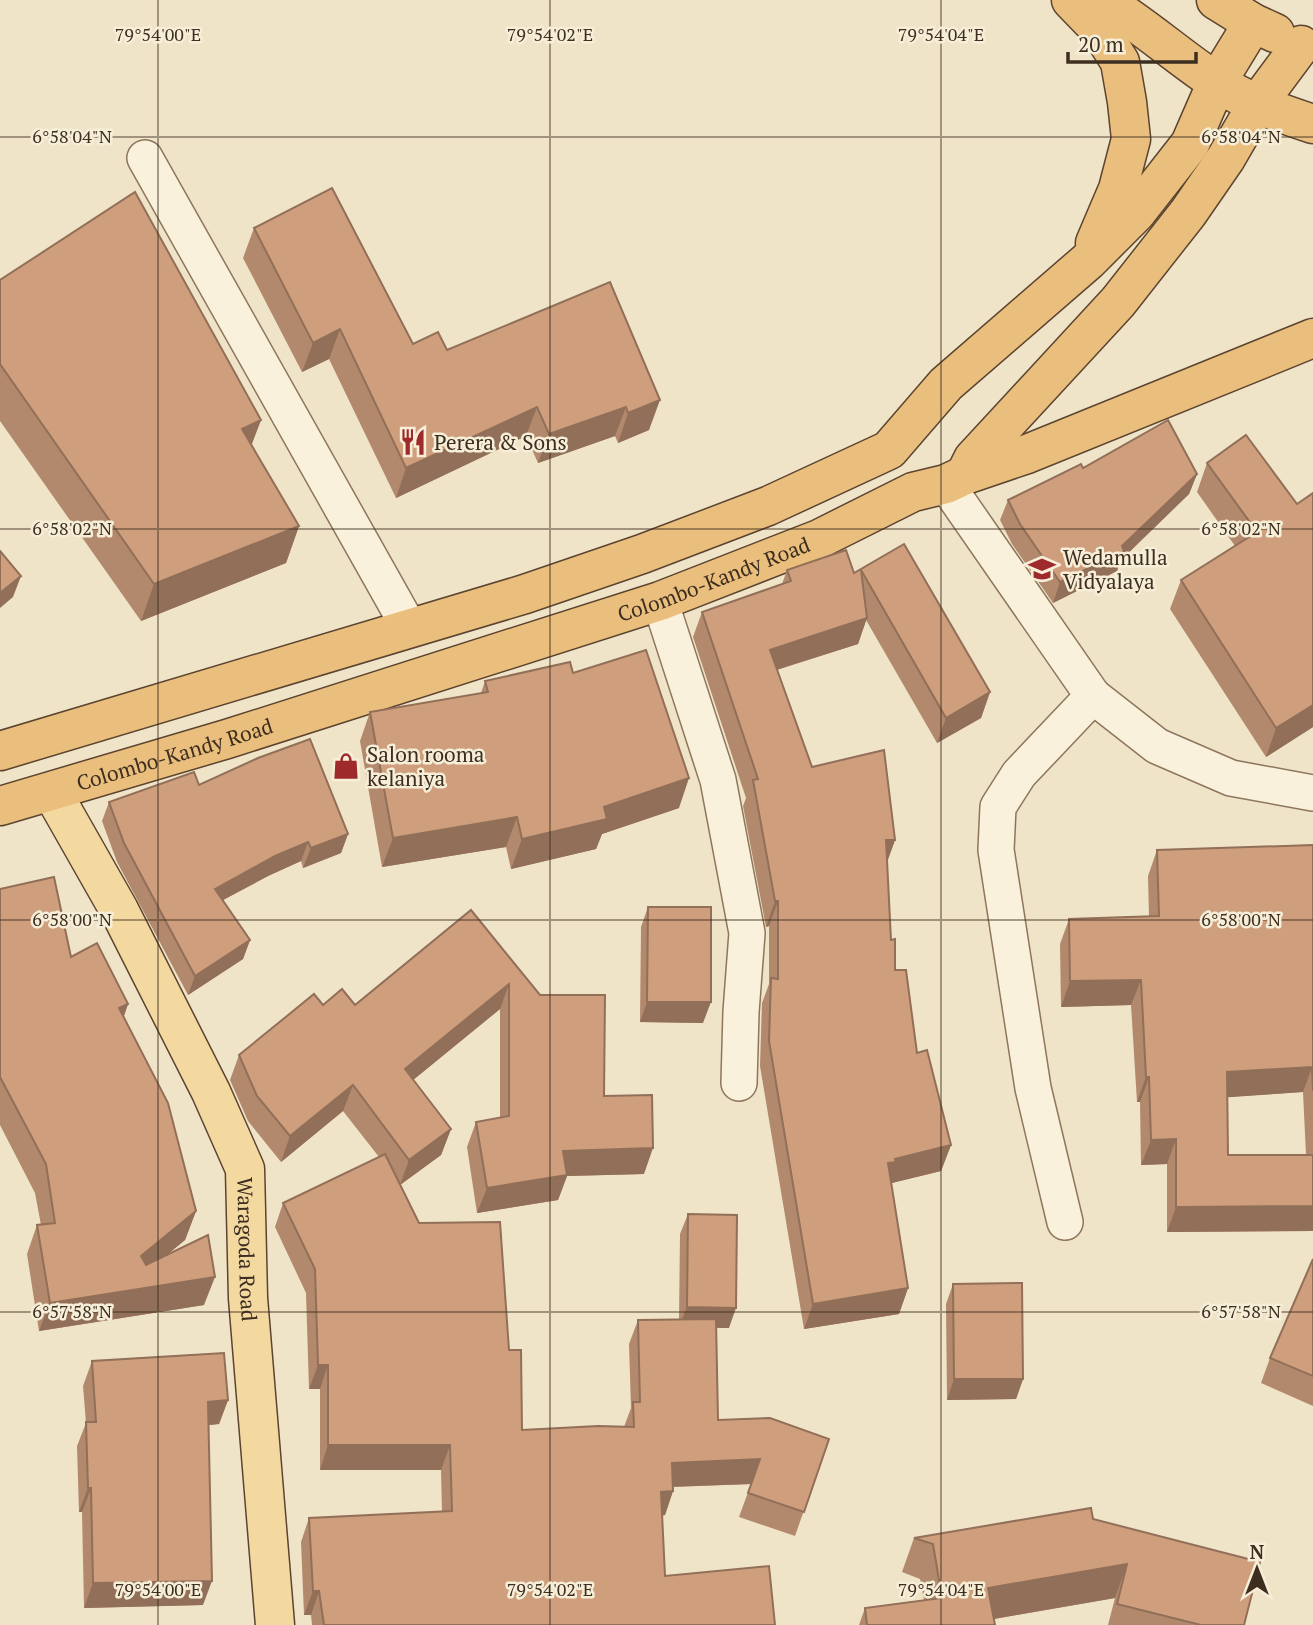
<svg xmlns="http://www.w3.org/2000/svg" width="1313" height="1625" viewBox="0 0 1313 1625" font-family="'PT Serif',serif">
  <rect width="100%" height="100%" fill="#f0e4c8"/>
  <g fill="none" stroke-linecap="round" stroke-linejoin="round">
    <defs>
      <g id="minor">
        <polyline points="145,158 410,629"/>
        <polyline points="946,484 1093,696 1019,774 998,807 996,850 1033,1088 1065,1222"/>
        <polyline points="660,601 718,780 747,933 741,1012 739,1083"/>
        <polyline points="1093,696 1157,746 1231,778 1313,793"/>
      </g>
      <g id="primary">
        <path id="s1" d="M52 792 119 910 211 1092 245 1169 248 1298 275 1625"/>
      </g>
      <g id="trunk">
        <polyline points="1071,0 1100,30 1120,62 1127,102 1131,139 1118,189 1095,243"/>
        <path d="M1102 0C1142 24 1176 55 1215 81 1244 101 1280 113 1313 124"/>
        <polyline points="1216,0 1253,23 1275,33"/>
        <polyline points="965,475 973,459 1118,302 1188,213 1226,158 1258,103 1301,45"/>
        <polyline points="0,751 525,594 642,554 768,506 889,450 946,384 1088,261 1136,213 1190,144 1217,82 1253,23"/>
        <path id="s2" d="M0 806 227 739 660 601 819 539 913 492 946 484 965 475 1027 454 1313 338"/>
      </g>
    </defs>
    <!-- minor casing -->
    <use href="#minor" stroke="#8d765c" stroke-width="38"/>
    <!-- primary casing -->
    <use href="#primary" stroke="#5b4430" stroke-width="41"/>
    <!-- trunk casing -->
    <use href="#trunk" stroke="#5b4430" stroke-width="41"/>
    <!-- minor -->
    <use href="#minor" stroke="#faf1dc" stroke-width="35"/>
    <!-- primary -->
    <use href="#primary" stroke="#f3d9a0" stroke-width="38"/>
    <!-- trunk -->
    <use href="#trunk" stroke="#eabe7c" stroke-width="38"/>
  </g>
  <!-- wall -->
  <g fill="#b2896c" fill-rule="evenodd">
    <polygon points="254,228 413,344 447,350 610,282 649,430 618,443 615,436 538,463 526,436 396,498 329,359 302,372 243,258"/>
    <polygon points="0,280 261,420 251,445 299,526 286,563 141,621 0,421"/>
    <polygon points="1207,463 1297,504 1313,493 1313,727 1266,757 1170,609 1181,580 1235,546 1197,492"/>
    <polygon points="1083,468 1197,474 1189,494 1120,561 1117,571 1053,603 1012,544 1000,520 1008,500"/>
    <polygon points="904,544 990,692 981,718 937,743 866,620 858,644 777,670 812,767 895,840 887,862 891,940 895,970 917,1053 951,1145 941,1171 891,1183 908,1288 899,1314 804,1329 760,1066 762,1003 769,984 769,926 766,927 743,806 746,798 693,637 702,612 782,584 787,570 854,573"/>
    <polygon points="573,673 679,808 602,834 596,849 511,869 506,847 382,867 360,741 370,712 481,693 485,681"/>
    <polygon points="199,785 348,834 341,853 303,868 301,861 268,876 223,900 250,940 243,959 188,995 117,862 102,821 109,802"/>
    <path d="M1313 845V1231L1167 1232V1164L1141 1165 1140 1102H1137L1131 1005 1061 1007 1060 944 1069 919 1149 917 1148 876 1157 850ZM1303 1092 1306 1155H1228L1227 1097Z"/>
    <polygon points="0,889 71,957 128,1004 124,1016 196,1211 185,1240 167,1255 204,1305 39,1331 27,1254 37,1225 41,1225 35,1193 0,1125"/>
    <polygon points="648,907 703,1023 640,1022 641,927"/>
    <polygon points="471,910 604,1096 644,1174 567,1176 558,1200 477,1213 467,1147 476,1122 500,1118 500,1009 413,1080 451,1129 441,1155 400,1185 419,1223 509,1350 522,1430 624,1427 631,1408 629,1344 638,1320 679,1320 680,1234 688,1214 729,1328 716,1328 718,1420 829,1439 795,1536 739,1517 751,1484 673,1487 673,1491 665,1515 662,1516 665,1576 775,1625 312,1625 311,1615 304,1615 301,1542 309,1518 442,1512 441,1470 320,1470 320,1389 309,1389 306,1293 275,1227 283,1203 379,1157 343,1111 281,1162 248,1121 230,1080 239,1055 323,1005 355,1005"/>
    <polygon points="1313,1259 1313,1406 1261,1383 1270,1358"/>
    <polygon points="953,1284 1023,1379 1016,1399 947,1400 946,1304"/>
    <polygon points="92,1361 228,1400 219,1424 209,1425 203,1605 84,1608 82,1512 79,1512 77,1446 86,1423 83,1386"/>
    <polygon points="1093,1519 1244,1625 1108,1625 1115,1598 994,1619 995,1625 859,1625 865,1608 924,1600 920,1579 902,1572 914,1538"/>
  </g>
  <!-- shaded-wall -->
  <g fill="#916f58">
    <polygon points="340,329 329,359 302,372 313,343"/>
    <polygon points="660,400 649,430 618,443 628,413"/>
    <polygon points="537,407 526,436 396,498 406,468"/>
    <polygon points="626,407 615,436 538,463 549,434"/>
    <polygon points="261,420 247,457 242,429"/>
    <polygon points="1197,474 1189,494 1120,561 1117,571 1053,603 1060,582 1122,546"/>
    <polygon points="299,526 286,563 141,621 154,584"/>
    <polygon points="21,576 13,597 0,608 0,593"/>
    <polygon points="867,618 858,644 760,675 770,650"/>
    <polygon points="990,692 981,718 937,743 946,718"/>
    <polygon points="1313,705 1313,727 1266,757 1276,728"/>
    <polygon points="689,778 679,808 602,834 596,849 511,869 522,839 604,807"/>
    <polygon points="517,817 506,847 382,867 393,838"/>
    <polygon points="348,834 341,853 303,868 311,848"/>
    <polygon points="886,840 895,840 886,865"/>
    <polygon points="308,842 301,861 268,876 208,908 215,889 275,856"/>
    <polygon points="775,901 778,901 769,926 766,927"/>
    <polygon points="250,940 243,959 188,995 195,976"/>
    <polygon points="1141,980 1131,1005 1061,1007 1070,981"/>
    <polygon points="509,984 500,1009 396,1094 405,1069"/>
    <polygon points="647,1002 711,1002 703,1023 640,1022"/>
    <polygon points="128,1004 118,1033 119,1008"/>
    <polygon points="1312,1067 1303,1092 1217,1098 1227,1072"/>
    <polygon points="1146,1077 1149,1077 1140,1102 1137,1102"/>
    <polygon points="353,1085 343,1111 281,1162 290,1136"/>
    <polygon points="451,1129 441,1155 400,1185 409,1160"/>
    <polygon points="1176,1139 1167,1164 1141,1165 1151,1140"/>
    <polygon points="951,1145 941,1171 888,1184 888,1163 895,1159"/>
    <polygon points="653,1148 644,1174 567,1176 558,1200 477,1213 487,1188 563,1151"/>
    <polygon points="1313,1206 1313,1231 1167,1232 1176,1207"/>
    <polygon points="196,1211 185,1240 131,1284 141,1256"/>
    <polygon points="215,1277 204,1305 39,1331 50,1303"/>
    <polygon points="908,1288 899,1314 804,1329 813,1304"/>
    <polygon points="687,1307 736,1308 729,1328 679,1327"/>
    <polygon points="318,1365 328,1365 320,1389 309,1389"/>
    <polygon points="954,1379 1023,1379 1016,1399 947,1400"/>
    <polygon points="228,1400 219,1424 199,1426 208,1402"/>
    <polygon points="328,1445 450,1445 441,1470 320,1470"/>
    <polygon points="760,1459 751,1484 663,1487 672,1463"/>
    <polygon points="88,1488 91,1488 82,1512 79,1512"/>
    <polygon points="673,1491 665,1515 652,1516 661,1492"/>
    <polygon points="1127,1564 1115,1598 976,1622 988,1588"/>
    <polygon points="212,1581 203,1605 84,1608 93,1583"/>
    <polygon points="313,1591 319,1591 311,1615 304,1615"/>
  </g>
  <!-- building -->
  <g fill="#cf9f7d" stroke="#916f58" stroke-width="2">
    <polygon points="332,188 413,344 438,332 447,350 610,282 660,400 628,413 626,407 549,434 537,407 406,468 340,329 313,343 254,228"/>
    <polygon points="135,192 261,420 242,429 299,526 154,584 0,364 0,280"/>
    <polygon points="1168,420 1197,474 1122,546 1124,551 1060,582 1020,524 1008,500 1081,464 1083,468"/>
    <polygon points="1246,435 1297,504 1313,493 1313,705 1276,728 1181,580 1257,532 1207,463"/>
    <polygon points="904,544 990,692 946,718 861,570 867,618 770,650 812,767 884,750 895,840 886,840 891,940 895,939 895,970 906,970 917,1053 927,1050 951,1145 895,1159 896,1162 888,1163 908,1288 813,1304 769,1041 771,978 778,979 778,901 775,901 753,780 758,779 702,612 791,581 787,570 846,550 854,573"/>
    <polygon points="0,551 21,576 0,593"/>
    <polygon points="646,650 689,778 604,807 607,819 522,839 517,817 393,838 370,712 488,692 485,681 570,662 573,673"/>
    <polygon points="310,739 348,834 311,848 308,842 275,856 215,889 250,940 195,976 124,843 109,802 194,772 199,785 258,758"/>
    <polygon points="1313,845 1313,1091 1312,1067 1227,1072 1228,1155 1313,1155 1313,1206 1176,1207 1176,1139 1151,1140 1149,1077 1146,1077 1141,980 1070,981 1069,919 1159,916 1157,850"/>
    <polygon points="54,877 71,957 97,943 128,1004 119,1008 168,1103 196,1211 141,1256 146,1265 208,1235 215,1277 50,1303 37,1225 55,1223 46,1164 0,1077 0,889"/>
    <polygon points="648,907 711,907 711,1002 647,1002"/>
    <polygon points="471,910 540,995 605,995 604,1096 652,1095 653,1148 563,1151 567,1175 487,1188 476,1122 509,1116 509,984 405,1069 451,1129 409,1160 353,1085 290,1136 257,1096 239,1055 314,994 323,1005 342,989 355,1005"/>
    <polygon points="385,1154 419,1223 500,1222 509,1350 521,1350 522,1430 598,1426 634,1427 633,1402 640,1402 638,1320 716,1319 718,1420 770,1418 829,1439 804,1512 748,1493 760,1459 672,1463 673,1491 661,1492 665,1576 769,1566 775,1625 324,1625 319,1591 313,1591 309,1518 452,1511 450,1445 328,1445 328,1365 318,1365 315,1269 283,1203"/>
    <polygon points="688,1214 737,1215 736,1308 687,1307"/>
    <polygon points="1313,1259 1313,1376 1270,1358"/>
    <polygon points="1022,1283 1023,1379 954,1379 953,1284"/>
    <polygon points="224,1353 228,1400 208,1402 212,1581 93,1583 91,1488 88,1488 86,1422 96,1422 92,1361"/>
    <polygon points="1091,1508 1093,1519 1260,1562 1244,1625 1201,1625 1117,1604 1127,1564 988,1588 995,1625 867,1625 865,1608 942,1598 933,1544 914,1538"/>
  </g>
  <!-- ticks -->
  <path fill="none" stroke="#3d2e20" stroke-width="2" stroke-opacity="0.45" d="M158 0V1625M550 0V1625M941 0V1625M0 137H1313M0 529H1313M0 920H1313M0 1312H1313"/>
  <!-- icons -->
  <defs>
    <symbol id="restaurant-bare" viewBox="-9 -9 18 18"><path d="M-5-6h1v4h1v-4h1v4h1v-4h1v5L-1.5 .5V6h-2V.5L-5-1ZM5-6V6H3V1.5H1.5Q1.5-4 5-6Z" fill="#9e2a2b" stroke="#f7eed8" stroke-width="2.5" paint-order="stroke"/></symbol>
    <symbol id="school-bare" viewBox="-9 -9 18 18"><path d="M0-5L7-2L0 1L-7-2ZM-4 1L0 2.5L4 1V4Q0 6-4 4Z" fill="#9e2a2b" stroke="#f7eed8" stroke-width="2.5" paint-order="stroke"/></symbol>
    <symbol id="shop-bare" viewBox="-9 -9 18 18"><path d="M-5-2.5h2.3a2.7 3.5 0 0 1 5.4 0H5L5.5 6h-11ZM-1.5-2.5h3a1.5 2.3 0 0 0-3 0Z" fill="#9e2a2b" stroke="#f7eed8" stroke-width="2.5" paint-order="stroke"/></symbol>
  </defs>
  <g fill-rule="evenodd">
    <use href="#restaurant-bare" x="394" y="423" width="38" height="38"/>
    <use href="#school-bare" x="1023" y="550" width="38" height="38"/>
    <use href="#shop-bare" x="327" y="747" width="38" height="38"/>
  </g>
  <g text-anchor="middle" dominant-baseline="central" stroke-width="5" stroke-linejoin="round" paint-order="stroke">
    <!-- poi labels -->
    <g font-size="21" fill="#3d2e20" stroke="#f7eed8" text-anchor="start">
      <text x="434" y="442">Perera &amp; Sons</text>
      <text x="1063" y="557">Wedamulla<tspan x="1063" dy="24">Vidyalaya</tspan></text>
      <text x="367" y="754">Salon rooma<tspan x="367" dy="24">kelaniya</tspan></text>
    </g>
    <!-- street labels -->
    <g font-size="21" fill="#3d2e20" stroke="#f7eed8">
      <text stroke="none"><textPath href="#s2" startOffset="749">Colombo-Kandy Road</textPath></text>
      <text stroke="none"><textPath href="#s2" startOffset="182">Colombo-Kandy Road</textPath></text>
      <text stroke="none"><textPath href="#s1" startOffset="504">Waragoda Road</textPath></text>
    </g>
  </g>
  <g font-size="18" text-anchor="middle" fill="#3d2e20" stroke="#f7eed8" stroke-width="5" stroke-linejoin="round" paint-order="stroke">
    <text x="158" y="41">79°54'00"E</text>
    <text x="550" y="41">79°54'02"E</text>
    <text x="941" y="41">79°54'04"E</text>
    <text x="72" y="143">6°58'04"N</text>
    <text x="1241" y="143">6°58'04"N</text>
    <text x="72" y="535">6°58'02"N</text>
    <text x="1241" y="535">6°58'02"N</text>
    <text x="72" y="926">6°58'00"N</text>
    <text x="1241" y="926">6°58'00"N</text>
    <text x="72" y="1318">6°57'58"N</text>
    <text x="1241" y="1318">6°57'58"N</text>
    <text x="158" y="1596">79°54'00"E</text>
    <text x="550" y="1596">79°54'02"E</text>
    <text x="941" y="1596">79°54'04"E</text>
  </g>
  <!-- north arrow -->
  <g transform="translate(1257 1569)" stroke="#f7eed8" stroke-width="5" paint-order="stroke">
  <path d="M0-5L12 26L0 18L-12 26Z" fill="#3d2e20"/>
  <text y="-10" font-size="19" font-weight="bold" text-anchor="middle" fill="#3d2e20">N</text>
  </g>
  <!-- scale -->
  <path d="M1068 52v10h128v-10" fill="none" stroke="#3d2e20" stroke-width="3.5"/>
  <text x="1078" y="52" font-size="21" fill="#3d2e20" stroke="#f7eed8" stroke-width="5" paint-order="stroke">20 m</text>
</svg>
